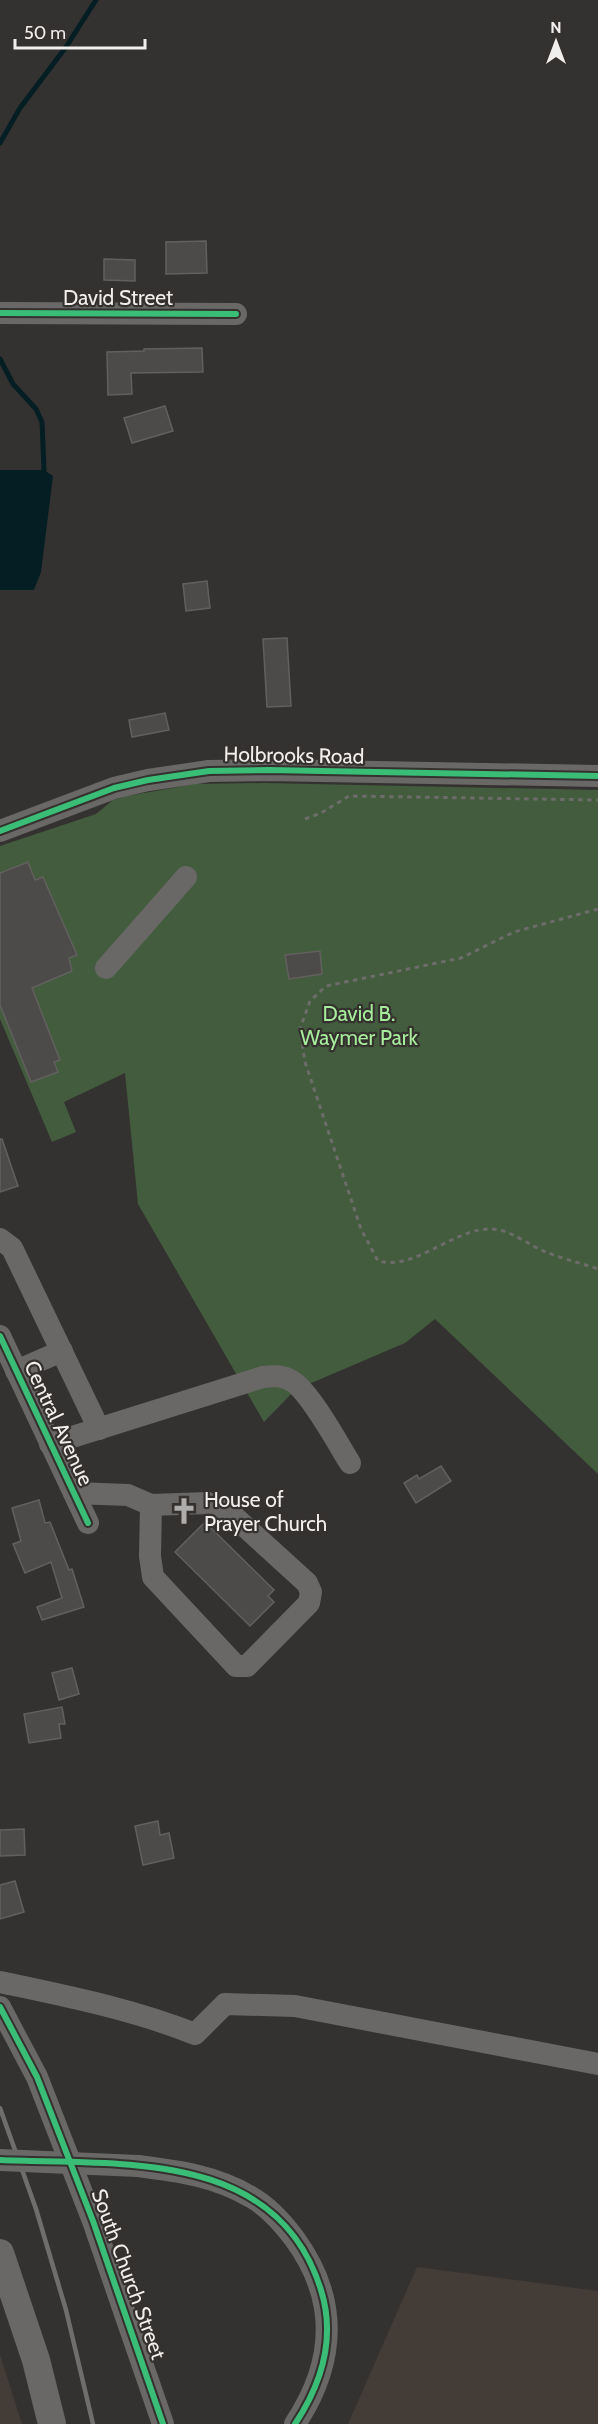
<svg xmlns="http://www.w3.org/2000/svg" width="598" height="2424" viewBox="0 0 598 2424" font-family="Cabin,sans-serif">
  <rect width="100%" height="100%" fill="#343230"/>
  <!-- built -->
  <g fill="#443c37">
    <polygon points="417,2267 598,2291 598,2424 348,2424"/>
    <polygon points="0,2355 22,2424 0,2424"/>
  </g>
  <!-- green -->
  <polygon fill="#425c3d" points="264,783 598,790 598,1474 435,1319 405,1343 295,1390 264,1422 138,1204 125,1073 64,1102 76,1132 52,1142 0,1019 0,846 96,814 113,800 127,796 195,784"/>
  <!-- water -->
  <polygon fill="#051e23" points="0,470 44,470 53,476 41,572 34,590 0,590"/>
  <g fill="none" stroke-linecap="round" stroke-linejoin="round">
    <!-- stream -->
    <g stroke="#051e23" stroke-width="5">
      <polyline points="0,143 20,108 66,47 96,0"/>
      <polyline points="0,359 13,384 36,409 42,422 44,470 41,474"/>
    </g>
  </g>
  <!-- building -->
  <g fill="#4d4b4a" stroke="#62605f" stroke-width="1.5">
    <polygon points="206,241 207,273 166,274 166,242"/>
    <polygon points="104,259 135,260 135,281 104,280"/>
    <polygon points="202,348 203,372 131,373 132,394 108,395 107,352 144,351 144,349"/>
    <polygon points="165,406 173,431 132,443 124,418"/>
    <polygon points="207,581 210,608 186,611 183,584"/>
    <polygon points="287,638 291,706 267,707 263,639"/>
    <polygon points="165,713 169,730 132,737 129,720"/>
    <polygon points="28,862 35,880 43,877 77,955 69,958 72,971 32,988 60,1060 54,1062 58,1072 31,1082 0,1005 0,873"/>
    <polygon points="320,951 322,974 289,979 285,955"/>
    <polygon points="0,1139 2,1139 18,1186 0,1192"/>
    <polygon points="441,1466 451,1481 416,1503 404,1483 417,1475 419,1479"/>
    <polygon points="39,1500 45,1523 50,1522 69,1570 72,1569 84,1607 42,1620 37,1607 62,1598 51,1562 25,1573 13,1544 21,1541 12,1508"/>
    <polygon points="205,1522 274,1590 268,1596 274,1602 250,1626 175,1552"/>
    <polygon points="72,1668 79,1694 59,1700 52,1673"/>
    <polygon points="62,1707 65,1724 59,1724 61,1738 29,1743 24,1714"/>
    <polygon points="158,1821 160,1835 169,1833 174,1858 143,1865 135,1826"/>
    <polygon points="24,1829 25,1855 0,1856 0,1830"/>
    <polygon points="15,1881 24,1912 0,1919 0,1885"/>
  </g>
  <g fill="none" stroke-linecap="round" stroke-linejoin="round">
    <!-- path -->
    <g stroke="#6d6c6b" stroke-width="3" stroke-dasharray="4.5 4.5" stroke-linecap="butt">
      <polyline points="305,819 321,813 349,796 598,800"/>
      <path d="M598 909 514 932 461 958 326 986 310 1001 300 1029 305 1062 361 1229 378 1261C415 1271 454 1228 491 1229 510 1229 528 1245 546 1252 563 1259 581 1263 598 1269"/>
    </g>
    <!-- minor -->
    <g stroke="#696867" stroke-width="22">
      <polyline points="0,313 236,314"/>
      <polyline points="0,831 114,788 148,780 209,771 269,770 598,776"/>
      <polyline points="106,968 186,877"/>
      <polyline points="0,1239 12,1248 99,1429"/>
      <polyline points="0,1336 88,1523"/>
      <polyline points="16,1371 62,1351"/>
      <path d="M50 1444 263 1377C272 1376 281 1375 290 1380 308 1388 338 1444 350 1463"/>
      <polyline points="74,1493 128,1495 151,1505 208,1503 229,1512 307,1583 311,1592 309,1603 247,1666 236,1666 153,1577 150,1556 151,1505"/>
      <path d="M0 1982C66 1996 132 2009 195 2034L225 2004 295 2006 598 2064"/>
      <polyline points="0,2007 37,2077 93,2221 163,2424"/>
      <path d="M138 2166C178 2171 216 2176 251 2197 269 2207 282 2222 294 2238 339 2299 336 2362 295 2424"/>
    </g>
    <!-- major -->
    <polyline stroke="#6a6867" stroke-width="28" points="0,2253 36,2360 52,2424"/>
    <!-- rail -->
    <polyline stroke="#6e6e6c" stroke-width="4.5" points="0,2108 36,2209 66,2310 93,2424"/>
    <!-- minor-bridge -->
    <polyline stroke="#696867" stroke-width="22" points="0,2160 138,2166"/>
    <defs>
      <g id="cycleway">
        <polyline points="0,313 236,314"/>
        <polyline points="0,831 114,788 148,780 209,771 269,770 598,776"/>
        <polyline points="0,1336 88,1523"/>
        <polyline points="0,2007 37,2077 93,2221 163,2424"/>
        <path d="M0 2160C119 2165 277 2148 321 2290 336 2338 322 2383 295 2424"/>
      </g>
    </defs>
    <!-- cycleway casing -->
    <use href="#cycleway" stroke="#35312f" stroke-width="10"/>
    <!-- cycleway -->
    <use href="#cycleway" stroke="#3abd76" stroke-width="6"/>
  </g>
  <!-- icons -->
  <defs>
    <symbol id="church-bare" viewBox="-9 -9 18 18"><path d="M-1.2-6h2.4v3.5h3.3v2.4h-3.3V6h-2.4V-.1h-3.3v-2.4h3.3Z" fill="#afadac" stroke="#35312f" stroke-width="2.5" paint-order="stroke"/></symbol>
  </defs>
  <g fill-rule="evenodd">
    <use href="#church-bare" x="165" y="1492" width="38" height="38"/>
  </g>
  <g text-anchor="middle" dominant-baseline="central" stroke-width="4.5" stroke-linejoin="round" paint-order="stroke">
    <!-- street labels -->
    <g font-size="21" fill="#f1efee" stroke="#35312f">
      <text x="118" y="297">David Street</text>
      <text transform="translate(294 755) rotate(1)">Holbrooks Road</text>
      <text transform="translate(59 1423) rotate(65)">Central Avenue</text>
      <text transform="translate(129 2274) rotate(70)">South Church Street</text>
    </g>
    <!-- park labels -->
    <g font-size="21" fill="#a6ec9b" stroke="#35312f">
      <text x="359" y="1013">David B.<tspan x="359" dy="24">Waymer Park</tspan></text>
    </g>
    <!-- poi labels -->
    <g font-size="21" fill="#f1efee" stroke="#35312f" text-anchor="start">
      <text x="204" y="1499">House of<tspan x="204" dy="24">Prayer Church</tspan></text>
    </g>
  </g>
  <!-- north arrow -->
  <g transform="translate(556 42)" stroke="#35312f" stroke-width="4.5" paint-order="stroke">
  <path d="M0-4.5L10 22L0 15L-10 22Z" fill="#f1efee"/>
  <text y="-9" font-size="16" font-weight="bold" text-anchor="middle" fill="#f1efee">N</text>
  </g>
  <!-- scale -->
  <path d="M15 39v9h130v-9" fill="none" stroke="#f1efee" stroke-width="3"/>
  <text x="24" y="39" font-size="18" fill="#f1efee" stroke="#35312f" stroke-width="4.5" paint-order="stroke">50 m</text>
</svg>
